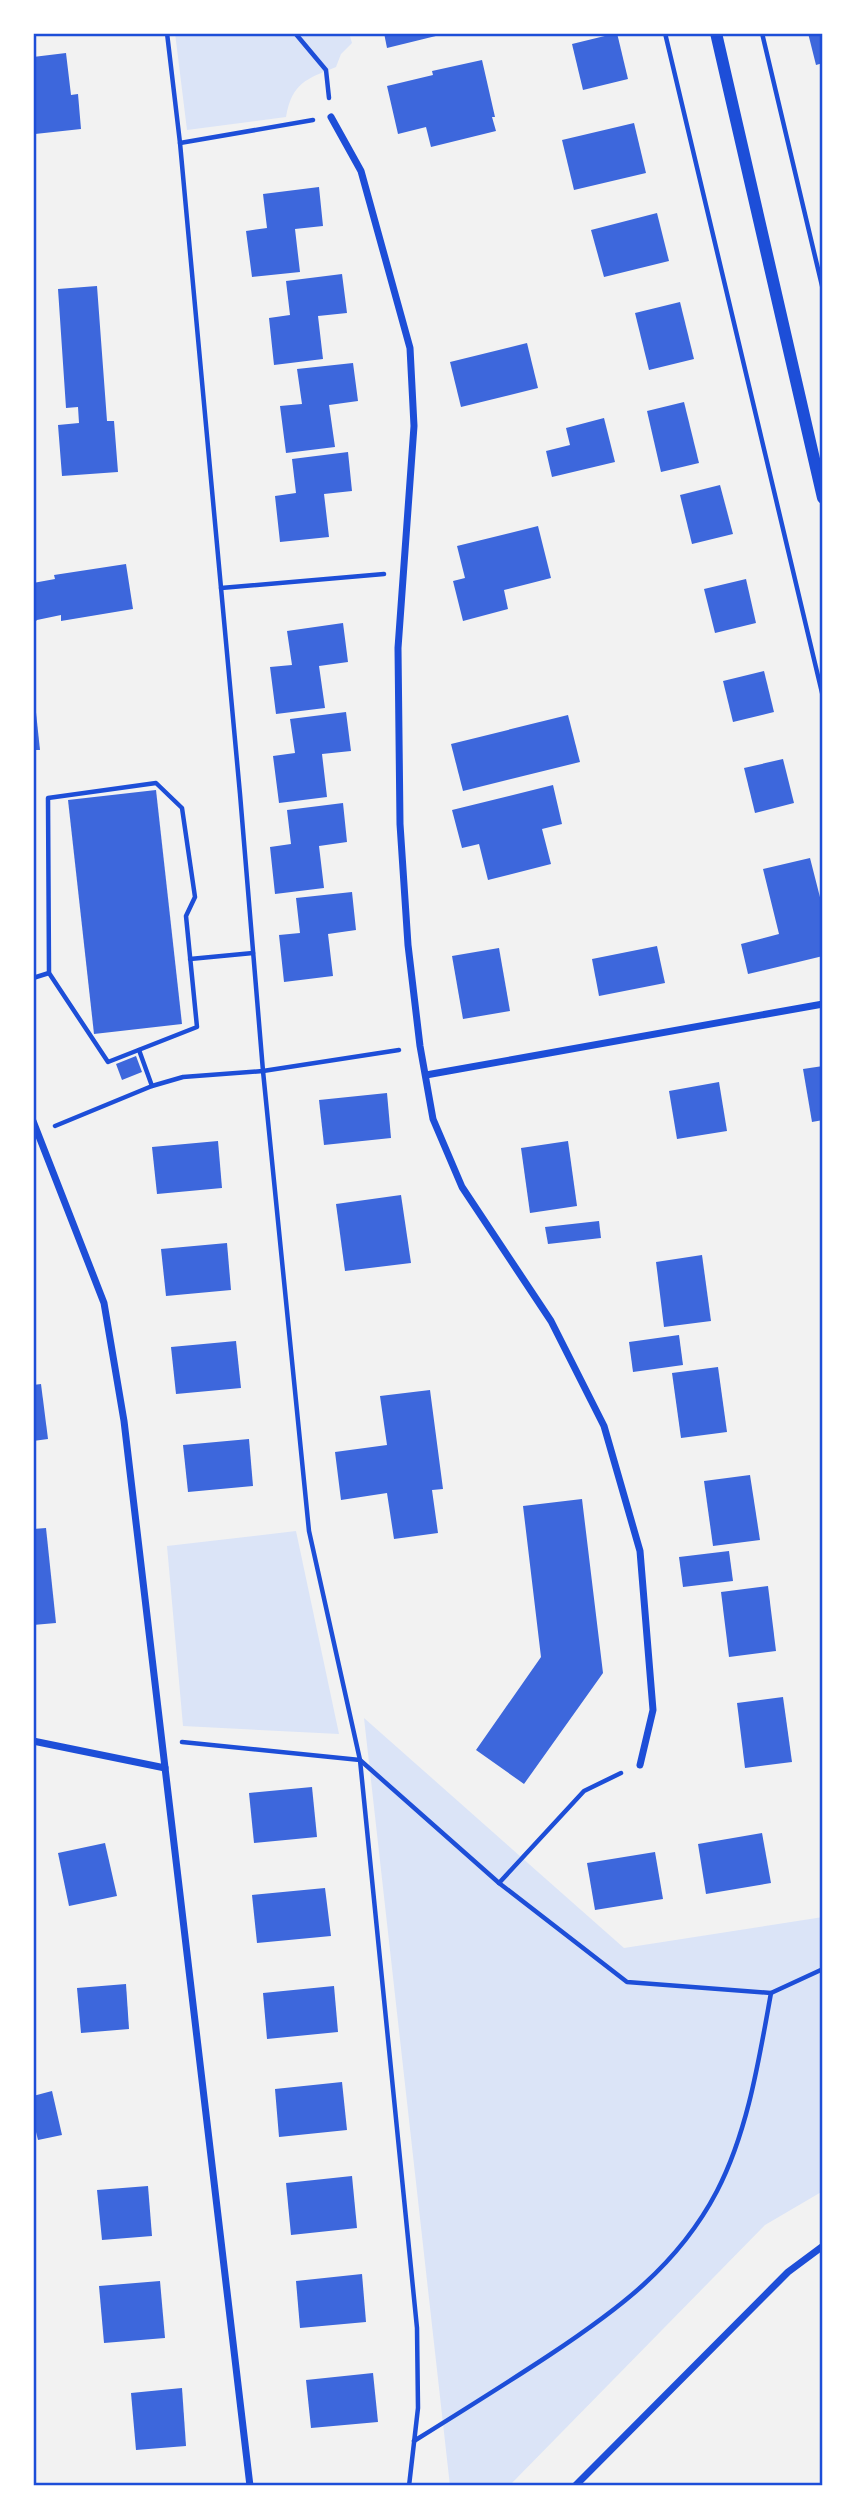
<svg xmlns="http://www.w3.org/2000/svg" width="856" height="2519" viewBox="0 0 856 2519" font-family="'Asap Condensed',sans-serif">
  <rect width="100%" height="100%" fill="#f2f2f2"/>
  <!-- green -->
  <g fill="#dbe4f7">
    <path d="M175 33H349L352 43 341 54 336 67C306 79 292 83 286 117L187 130Z"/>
    <polygon points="296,1531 339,1734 183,1726 167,1546"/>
    <polygon points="364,1718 624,1948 823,1917 823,2191 765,2225 509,2486 450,2486"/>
  </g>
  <!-- building -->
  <g fill="#3d67dc">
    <polygon points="384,33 444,33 444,34 387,48"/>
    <polygon points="617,33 628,79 583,90 572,44"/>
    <polygon points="808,33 823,33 823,63 816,65"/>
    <polygon points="66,53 71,95 78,94 81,129 35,134 33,57"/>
    <polygon points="482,60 495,117 492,117 496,131 431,147 426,127 398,134 387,86 433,75 432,71"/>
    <polygon points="634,123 646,173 574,190 562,140"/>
    <polygon points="319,187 323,226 295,229 300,272 252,277 246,231 267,228 263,194"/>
    <polygon points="657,213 669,261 604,277 591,230"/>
    <polygon points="342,274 347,313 318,316 323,359 274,365 269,318 290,315 286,281"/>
    <polygon points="97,286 107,421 114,421 118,472 62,476 58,425 79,423 78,407 66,408 58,289"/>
    <polygon points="680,302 694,359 649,370 635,313"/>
    <polygon points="527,343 538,388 461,407 450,362"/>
    <polygon points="353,363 358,401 329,405 335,447 286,453 280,406 302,404 297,369"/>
    <polygon points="684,402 699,463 661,472 647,411"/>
    <polygon points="604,418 615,462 552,477 546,451 570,445 566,428"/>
    <polygon points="348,452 352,491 324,494 329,537 280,542 275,496 296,493 292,459"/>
    <polygon points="720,485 733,534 692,544 680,495"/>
    <polygon points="538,526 551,578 504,590 508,609 463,621 453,581 465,578 457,546"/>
    <polygon points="126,564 133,609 61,621 61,615 37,620 33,624 33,583 55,579 54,575"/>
    <polygon points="746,579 756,623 715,633 704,589"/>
    <polygon points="343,623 348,662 319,666 325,708 276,714 270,667 292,665 287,631"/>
    <polygon points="764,671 774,712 733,722 723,681"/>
    <polygon points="33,703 35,703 40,750 33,750"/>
    <polygon points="346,712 351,751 322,754 327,797 279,803 273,756 295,753 290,719"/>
    <polygon points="568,715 580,762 463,791 451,744"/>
    <polygon points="783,759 794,803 755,813 744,768"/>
    <polygon points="553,785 562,824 542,829 551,864 488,880 479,844 462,848 452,810"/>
    <polygon points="156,790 182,1024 94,1034 68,800"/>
    <polygon points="343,803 347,842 319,846 324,888 275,894 270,847 291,844 287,810"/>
    <polygon points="810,858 823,909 823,956 748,974 741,944 779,934 763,869"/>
    <polygon points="352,892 356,930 328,934 333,976 284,982 279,935 300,933 296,898"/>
    <polygon points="657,946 665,983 599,996 592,959"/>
    <polygon points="499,948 510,1011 463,1019 452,956"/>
    <polygon points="136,1056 142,1072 122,1080 116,1064"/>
    <polygon points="823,1066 823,1120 812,1122 803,1069"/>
    <polygon points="719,1082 727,1131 677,1139 669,1091"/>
    <polygon points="387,1093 391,1138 324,1145 319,1100"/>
    <polygon points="218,1141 222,1188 157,1194 152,1147"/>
    <polygon points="568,1141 577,1206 530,1213 521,1148"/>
    <polygon points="401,1195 411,1263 345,1271 336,1204"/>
    <polygon points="599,1221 601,1238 548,1244 545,1227"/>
    <polygon points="227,1243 231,1290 166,1296 161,1249"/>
    <polygon points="702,1255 711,1321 664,1327 656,1262"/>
    <polygon points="679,1335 683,1365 633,1372 629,1342"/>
    <polygon points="236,1341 241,1388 176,1394 171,1347"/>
    <polygon points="718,1367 727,1432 681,1438 672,1373"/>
    <polygon points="41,1384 48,1439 33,1441 33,1385"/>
    <polygon points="430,1390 443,1489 432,1490 438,1533 394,1539 387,1493 341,1500 335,1452 387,1445 380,1396"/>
    <polygon points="249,1439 253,1486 188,1492 183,1445"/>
    <polygon points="750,1475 760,1540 713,1546 704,1481"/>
    <polygon points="582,1499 603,1673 524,1784 476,1750 541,1657 523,1506"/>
    <polygon points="46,1528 56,1623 33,1625 33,1529"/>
    <polygon points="729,1551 733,1581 683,1587 679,1557"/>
    <polygon points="768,1586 776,1651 729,1657 721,1592"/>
    <polygon points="783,1697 792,1762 745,1768 737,1703"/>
    <polygon points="312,1787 317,1837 254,1843 249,1793"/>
    <polygon points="762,1833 771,1883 706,1894 698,1844"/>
    <polygon points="105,1843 117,1896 69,1906 58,1853"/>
    <polygon points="655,1852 663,1899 595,1910 587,1863"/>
    <polygon points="325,1888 331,1936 257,1943 252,1895"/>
    <polygon points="126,1984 129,2029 81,2033 77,1988"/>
    <polygon points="334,1986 338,2032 267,2039 263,1993"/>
    <polygon points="342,2082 347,2130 279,2137 275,2089"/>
    <polygon points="52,2091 62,2135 38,2140 33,2120 33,2096"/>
    <polygon points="352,2176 357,2228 291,2235 286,2183"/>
    <polygon points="148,2186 152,2236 102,2240 97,2190"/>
    <polygon points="362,2274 366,2322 300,2328 296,2281"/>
    <polygon points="160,2281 165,2338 104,2343 99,2286"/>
    <polygon points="373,2373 378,2422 311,2428 306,2380"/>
    <polygon points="182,2388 186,2446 136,2450 131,2393"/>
  </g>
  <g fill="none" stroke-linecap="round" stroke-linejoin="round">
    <!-- path -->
    <g stroke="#1d4ed8" stroke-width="4.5">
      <polyline points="167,33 180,143 240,794 263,1071 309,1531 360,1760 417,2328 418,2408 409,2486"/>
      <polyline points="295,33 326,70 329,98"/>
      <polyline points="665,33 823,697"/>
      <polyline points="762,33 823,290"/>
      <polyline points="180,143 313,120"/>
      <polyline points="221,588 384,574"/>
      <polygon points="156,783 182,808 195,897 186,916 197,1027 108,1062 49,973 48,798"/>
      <polyline points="190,959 253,953"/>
      <polyline points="33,978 49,973"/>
      <polyline points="139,1050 152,1086"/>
      <polyline points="55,1126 152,1086 183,1077 263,1071 399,1050"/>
      <polyline points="182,1742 360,1760 499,1883 627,1982 771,1993 823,1969"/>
      <polyline points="499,1883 584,1791 621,1773"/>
      <path d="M414 2441C459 2413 504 2385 548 2356 616 2311 678 2266 717 2191 748 2131 759 2059 771 1993"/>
    </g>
    <!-- minor -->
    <g stroke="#1d4ed8" stroke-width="7">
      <polyline points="331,117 361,171 410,348 414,426 398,648 400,824 408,945 420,1046 433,1119 462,1187 551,1321 604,1426 640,1551 653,1710 640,1765"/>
      <polyline points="426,1075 823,1004"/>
      <polyline points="33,1121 104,1303 124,1421 250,2486"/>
      <polyline points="33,1741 165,1768"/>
      <polyline points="575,2486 788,2272 823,2246"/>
    </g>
    <!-- tertiary -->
    <polyline stroke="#1d4ed8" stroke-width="12" points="716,33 823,498"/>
  </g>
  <!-- border -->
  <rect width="856" height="2519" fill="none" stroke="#ffffff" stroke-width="70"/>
  <rect x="35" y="35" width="786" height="2449" fill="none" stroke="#1d4ed8" stroke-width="2.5"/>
</svg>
